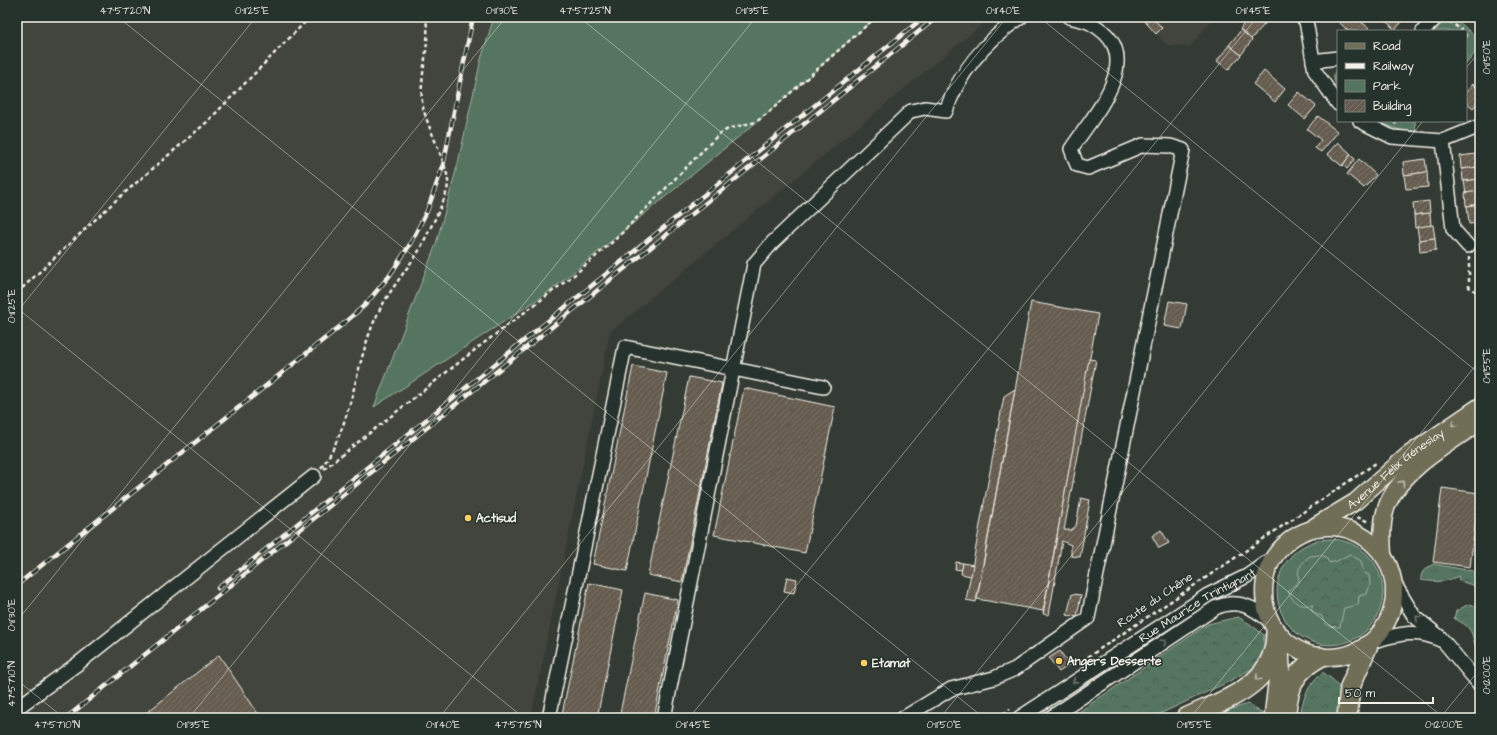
<svg xmlns="http://www.w3.org/2000/svg" width="1497" height="735" viewBox="0 0 1497 735" font-family="'Architects Daughter',sans-serif">
  <defs>
    <pattern id="forest-crowns" width="20" height="18" patternUnits="userSpaceOnUse"><rect width="20" height="18" fill="#547560"/><path d="M2 6a3 3 0 1 1 6 0M12 15a3 3 0 1 1 6 0" fill="none" stroke="#4e5c52"/></pattern>
    <pattern id="building-hatch" width="6" height="6" patternUnits="userSpaceOnUse"><rect width="6" height="6" fill="#655b50"/><path d="M-1 1l2-2M0 6l6-6M5 7l2-2" fill="none" stroke="#7c7369"/></pattern>
  </defs>
  <rect width="100%" height="100%" fill="#333b34"/>
  <filter id="ink" filterUnits="userSpaceOnUse"><feTurbulence type="fractalNoise" baseFrequency=".025" numOctaves="2"/><feDisplacementMap in="SourceGraphic" scale="8" xChannelSelector="R" yChannelSelector="G"/><feConvolveMatrix kernelMatrix="1 2 1 2 8 2 1 2 1" color-interpolation-filters="sRGB"/></filter>
  <g filter="url(#ink)">
    <!-- built -->
    <g fill="#42453c">
      <polygon points="17,17 494,17 481,59 458,163 436,244 375,406 549,292 769,112 876,17 991,17 610,332 531,718 17,718"/>
      <polygon points="1141,17 1214,17 1190,47 1167,45"/>
    </g>
    <!-- green -->
    <g fill="#547560" stroke="#a4b3a4">
      <polygon points="494,17 876,17 769,112 549,292 374,407 436,244 458,163 481,59"/>
      <polygon points="1445,17 1454,17 1480,41 1480,47 1466,64 1466,31 1431,31"/>
      <path d="M1338 66V89C1333 80 1332 74 1338 66Z"/>
      <polygon points="1375,121 1415,121 1416,133 1400,130"/>
      <circle cx="1330" cy="592" r="53"/>
    </g>
    <!-- forest -->
    <g fill="url(#forest-crowns)" stroke="#a4b3a4">
      <path d="M1350 554 1361 561 1364 573 1369 575 1370 584 1367 594 1359 596 1358 605 1344 608 1340 627C1331 627 1324 626 1322 616L1315 614 1311 609 1313 605C1300 607 1293 603 1288 591L1299 581C1296 568 1301 564 1310 556L1320 555 1326 557 1329 563 1337 561Z"/>
      <path d="M1434 564 1477 572 1480 574V584L1476 586 1459 581 1458 576C1446 583 1435 582 1421 580 1420 571 1427 567 1434 564Z"/>
      <path d="M1469 604 1476 606 1479 612 1480 623V652C1472 645 1475 636 1469 629 1465 623 1459 622 1454 618L1456 611Z"/>
      <polygon points="1238,617 1250,624 1264,635 1264,649 1255,667 1226,683 1151,718 1070,718 1208,624"/>
      <path d="M1322 672C1344 685 1342 695 1343 718H1300C1302 699 1308 685 1322 672Z"/>
      <polygon points="1248,704 1263,714 1263,718 1214,718 1229,710"/>
    </g>
    <!-- building -->
    <g fill="url(#building-hatch)" stroke="#f4f1e8">
      <polygon points="1141,17 1152,17 1162,28 1156,34"/>
      <polygon points="1249,17 1254,17 1264,25 1251,39 1240,29"/>
      <polygon points="1254,17 1270,17 1264,25"/>
      <polygon points="1341,17 1355,17 1369,28 1366,31 1348,31 1338,21"/>
      <polygon points="1386,17 1406,17 1395,30 1384,19"/>
      <polygon points="1241,30 1252,40 1241,55 1229,45"/>
      <polygon points="1229,45 1241,55 1228,70 1217,61"/>
      <polygon points="1264,71 1285,89 1275,102 1253,84"/>
      <polygon points="1480,81 1480,91 1475,87"/>
      <polygon points="1473,84 1480,91 1480,100 1473,108 1466,102 1466,92"/>
      <polygon points="1299,92 1316,106 1305,119 1288,105"/>
      <polygon points="1318,116 1338,132 1321,152 1315,148 1321,140 1307,129"/>
      <polygon points="1338,142 1351,154 1342,166 1327,154"/>
      <polygon points="1476,154 1477,167 1461,169 1460,156"/>
      <polygon points="1350,155 1355,159 1347,169 1343,165"/>
      <polygon points="1359,159 1376,175 1364,188 1347,174"/>
      <polygon points="1425,159 1427,172 1404,175 1403,162"/>
      <polygon points="1478,167 1479,179 1463,181 1462,169"/>
      <polygon points="1427,172 1428,187 1406,189 1404,175"/>
      <polygon points="1479,179 1480,191 1466,193 1464,181"/>
      <polygon points="1480,191 1480,204 1466,206 1465,193"/>
      <polygon points="1429,201 1430,213 1414,215 1413,203"/>
      <polygon points="1480,204 1480,223 1469,224 1467,206"/>
      <polygon points="1430,213 1431,226 1415,228 1414,215"/>
      <polygon points="1433,225 1435,238 1419,240 1417,227"/>
      <polygon points="1435,238 1436,250 1420,252 1419,240"/>
      <polygon points="1169,301 1187,304 1182,329 1164,326"/>
      <polygon points="1031,302 1098,314 1043,611 977,599"/>
      <polygon points="1089,359 1096,360 1064,530 1071,530 1076,526 1081,498 1090,500 1080,557 1071,556 1071,545 1062,541 1049,615 1043,614"/>
      <polygon points="633,366 667,373 627,571 593,564"/>
      <polygon points="689,377 722,383 682,582 648,575"/>
      <polygon points="744,388 835,407 805,553 714,535"/>
      <polygon points="1015,389 976,602 966,600 1004,396"/>
      <polygon points="1442,488 1479,493 1470,567 1433,562"/>
      <polygon points="1161,530 1169,543 1159,548 1152,536"/>
      <polygon points="956,562 963,563 962,570 955,569"/>
      <polygon points="963,563 973,565 971,576 961,574"/>
      <polygon points="787,577 797,579 794,593 784,591"/>
      <polygon points="589,583 623,590 597,718 580,718 562,714"/>
      <polygon points="645,593 678,600 654,718 619,718"/>
      <polygon points="1072,594 1081,595 1077,617 1067,615"/>
      <polygon points="1060,651 1069,665 1059,672 1049,658"/>
      <polygon points="219,655 261,718 140,718"/>
    </g>
    <g fill="none" stroke-linecap="round" stroke-linejoin="round">
      <defs>
        <g id="minor">
          <polyline points="1302,17 1306,21 1315,71 1338,104"/>
          <polyline points="1423,31 1437,17"/>
          <polyline points="1313,61 1338,58"/>
          <polyline points="1360,121 1392,137 1443,141 1480,126"/>
          <polyline points="1443,141 1453,229 1468,246"/>
          <polyline points="1394,583 1414,616 1440,637 1480,685"/>
          <path d="M1373 641C1396 635 1417 628 1440 640"/>
          <polyline points="17,708 80,662 314,476"/>
          <polyline points="549,718 625,347 823,387"/>
          <path d="M664 718 754 264 772 243 911 111 925 108 946 111C959 72 987 40 1021 17"/>
          <path d="M903 718 951 689 994 678 1015 669 1088 618 1183 150 1170 146 1143 145 1088 168 1077 165 1071 149C1095 113 1150 54 1090 23 1084 20 1076 19 1069 17"/>
          <path id="s1" d="M1019 718 1187 609 1208 595 1247 576 1274 557"/>
          <path d="M1050 718 1215 608C1237 598 1253 607 1270 621"/>
        </g>
        <g id="major">
          <path id="s2" d="M1315 526 1355 502 1408 455 1480 406"/>
          <circle cx="1329" cy="592" r="65"/>
          <path d="M1383 555C1382 537 1381 520 1388 503 1403 469 1450 443 1480 422"/>
        </g>
        <g id="highway">
          <path d="M1286 711C1289 684 1296 670 1320 657"/>
          <path d="M1186 718C1228 698 1277 685 1276 631"/>
          <polyline points="1274,718 1280,667 1279,650"/>
          <polyline points="1347,718 1350,687 1368,645"/>
        </g>
      </defs>
      <!-- minor casing -->
      <use href="#minor" stroke="#f4f1e8" stroke-width="16"/>
      <!-- major casing -->
      <use href="#major" stroke="#f4f1e8" stroke-width="19"/>
      <!-- highway casing -->
      <use href="#highway" stroke="#f4f1e8" stroke-width="22"/>
      <!-- path -->
      <g stroke="#f4f1e8" stroke-width="2.5" stroke-dasharray="4 3" stroke-linecap="butt">
        <polyline points="1449,21 1463,31"/>
        <polyline points="1466,34 1466,41"/>
        <polyline points="1394,121 1397,126"/>
        <polyline points="1469,257 1469,287 1480,294"/>
        <polyline points="17,293 114,202 207,122 310,17"/>
        <path d="M321 468C354 423 354 364 377 315 388 293 403 274 417 254 423 244 428 232 434 221 439 211 446 197 448 185 450 169 427 127 423 107 417 80 433 40 425 17"/>
        <polyline points="324,469 476,349 574,275 617,238 719,134 730,128 756,122 769,112 876,17"/>
        <polyline points="1357,517 1369,522"/>
        <polyline points="1082,661 1376,463"/>
        <polyline points="997,718 1010,709"/>
      </g>
      <!-- minor -->
      <use href="#minor" stroke="#26332d" stroke-width="13"/>
      <!-- major -->
      <use href="#major" stroke="#716e59" stroke-width="16"/>
      <!-- highway -->
      <use href="#highway" stroke="#716e59" stroke-width="19"/>
      <defs>
        <g id="rail">
          <polyline points="17,585 343,324 365,305 390,275 409,246 427,211 443,166 473,17"/>
          <polyline points="218,588 924,17"/>
          <polyline points="66,718 937,17"/>
        </g>
      </defs>
      <!-- rail casing -->
      <use href="#rail" stroke="#f4f1e8" stroke-width="4.5"/>
      <!-- rail -->
      <use href="#rail" stroke="#26332d" stroke-width="3" stroke-dasharray="9" stroke-linecap="butt"/>
    </g>
    <!-- one-way arrows -->
    <defs><path id="oneway-chevron" d="M-2-3.5L2.5 0L-2 3.5" fill="none" stroke-width="1.6" stroke-linecap="round" stroke-linejoin="round"/></defs>
    <g stroke="#c0bdaf">
      <use href="#oneway-chevron" transform="translate(1454 424) rotate(146)"/>
      <use href="#oneway-chevron" transform="translate(1402 483) rotate(-49)"/>
      <use href="#oneway-chevron" transform="translate(1258 678) rotate(137)"/>
    </g>
    <g stroke="#6e766e">
      <use href="#oneway-chevron" transform="translate(1418 618) rotate(-136)"/>
      <use href="#oneway-chevron" transform="translate(1164 642) rotate(-34)"/>
      <use href="#oneway-chevron" transform="translate(1075 681) rotate(147)"/>
    </g>
  </g>
  <!-- ticks -->
  <path fill="none" stroke="#f4f1e8" stroke-width="1" stroke-opacity="0.45" d="M118 17 984 718M579 17 1444 718M1039 17 1480 374M1466 68 1480 51M17 308 524 718M17 312 256 17M17 621 506 17M17 680 64 718M189 718 756 17M439 718 1007 17M689 718 1257 17M940 718 1423 121M1190 718 1480 360M1440 718 1480 669"/>
  <!-- markers -->
  <g fill="#ffd166" stroke="#26332d" stroke-width="1.5">
    <circle cx="468" cy="518" r="4"/>
    <circle cx="1059" cy="661" r="4"/>
    <circle cx="864" cy="663" r="4"/>
  </g>
  <g text-anchor="middle" dominant-baseline="central" stroke-width="3" stroke-linejoin="round" paint-order="stroke">
    <!-- street labels -->
    <g font-size="12" fill="#f4f1e8" stroke="#26332d">
      <text stroke="none"><textPath href="#s2" startOffset="99">Avenue Félix Géneslay</textPath></text>
      <text transform="translate(1155 600) rotate(-34)">Route du Chêne</text>
      <text stroke="none"><textPath href="#s1" startOffset="211">Rue Maurice Trintignant</textPath></text>
    </g>
    <!-- poi labels -->
    <g font-size="12" font-weight="bold" fill="#f4f1e8" stroke="#26332d" text-anchor="start">
      <text x="476" y="518">Actisud</text>
      <text x="1067" y="661">Angers Desserte</text>
      <text x="872" y="663">Etamat</text>
    </g>
  </g>
  <!-- margin -->
  <rect width="1497" height="735" fill="none" stroke="#26332d" stroke-width="44"/>
  <!-- legend -->
  <rect x="1337" y="30" width="130" height="92" fill="#26332d" stroke="#787f78"/>
  <rect x="1345" y="43" width="20" height="6" fill="#716e59" stroke="#787f78"/>
  <text x="1373" y="50" font-size="12" fill="#f4f1e8">Road</text>
  <rect x="1345" y="63" width="20" height="6" fill="#f4f1e8" stroke="#787f78"/>
  <text x="1373" y="70" font-size="12" fill="#f4f1e8">Railway</text>
  <rect x="1345" y="80" width="20" height="12" fill="#547560" stroke="#787f78"/>
  <text x="1373" y="90" font-size="12" fill="#f4f1e8">Park</text>
  <rect x="1345" y="100" width="20" height="12" fill="url(#building-hatch)" stroke="#787f78"/>
  <text x="1373" y="110" font-size="12" fill="#f4f1e8">Building</text>
  <!-- scale -->
  <path d="M1339 697v6h94v-6" fill="none" stroke="#f4f1e8" stroke-width="2"/>
  <text x="1345" y="697" font-size="12" fill="#f4f1e8" stroke="#26332d" stroke-width="3" paint-order="stroke">50 m</text>
  <rect x="22" y="22" width="1453" height="691" fill="none" stroke="#f4f1e8" stroke-width="1.5"/>
  <g font-size="10" text-anchor="middle" fill="#f4f1e8">
    <text x="125" y="14">47°57'20"N</text>
    <text x="252" y="14">0°11'25"E</text>
    <text x="502" y="14">0°11'30"E</text>
    <text x="585" y="14">47°57'25"N</text>
    <text x="752" y="14">0°11'35"E</text>
    <text x="1003" y="14">0°11'40"E</text>
    <text x="1253" y="14">0°11'45"E</text>
    <text transform="translate(1486 57) rotate(-90)" y="4">0°11'50"E</text>
    <text transform="translate(11 306) rotate(-90)" y="4">0°11'25"E</text>
    <text transform="translate(1486 366) rotate(-90)" y="4">0°11'55"E</text>
    <text transform="translate(11 615) rotate(-90)" y="4">0°11'30"E</text>
    <text transform="translate(1486 675) rotate(-90)" y="4">0°12'00"E</text>
    <text transform="translate(11 684) rotate(-90)" y="4">47°57'10"N</text>
    <text x="57" y="728">47°57'10"N</text>
    <text x="193" y="728">0°11'35"E</text>
    <text x="443" y="728">0°11'40"E</text>
    <text x="518" y="728">47°57'15"N</text>
    <text x="693" y="728">0°11'45"E</text>
    <text x="944" y="728">0°11'50"E</text>
    <text x="1194" y="728">0°11'55"E</text>
    <text x="1444" y="728">0°12'00"E</text>
  </g>
</svg>
